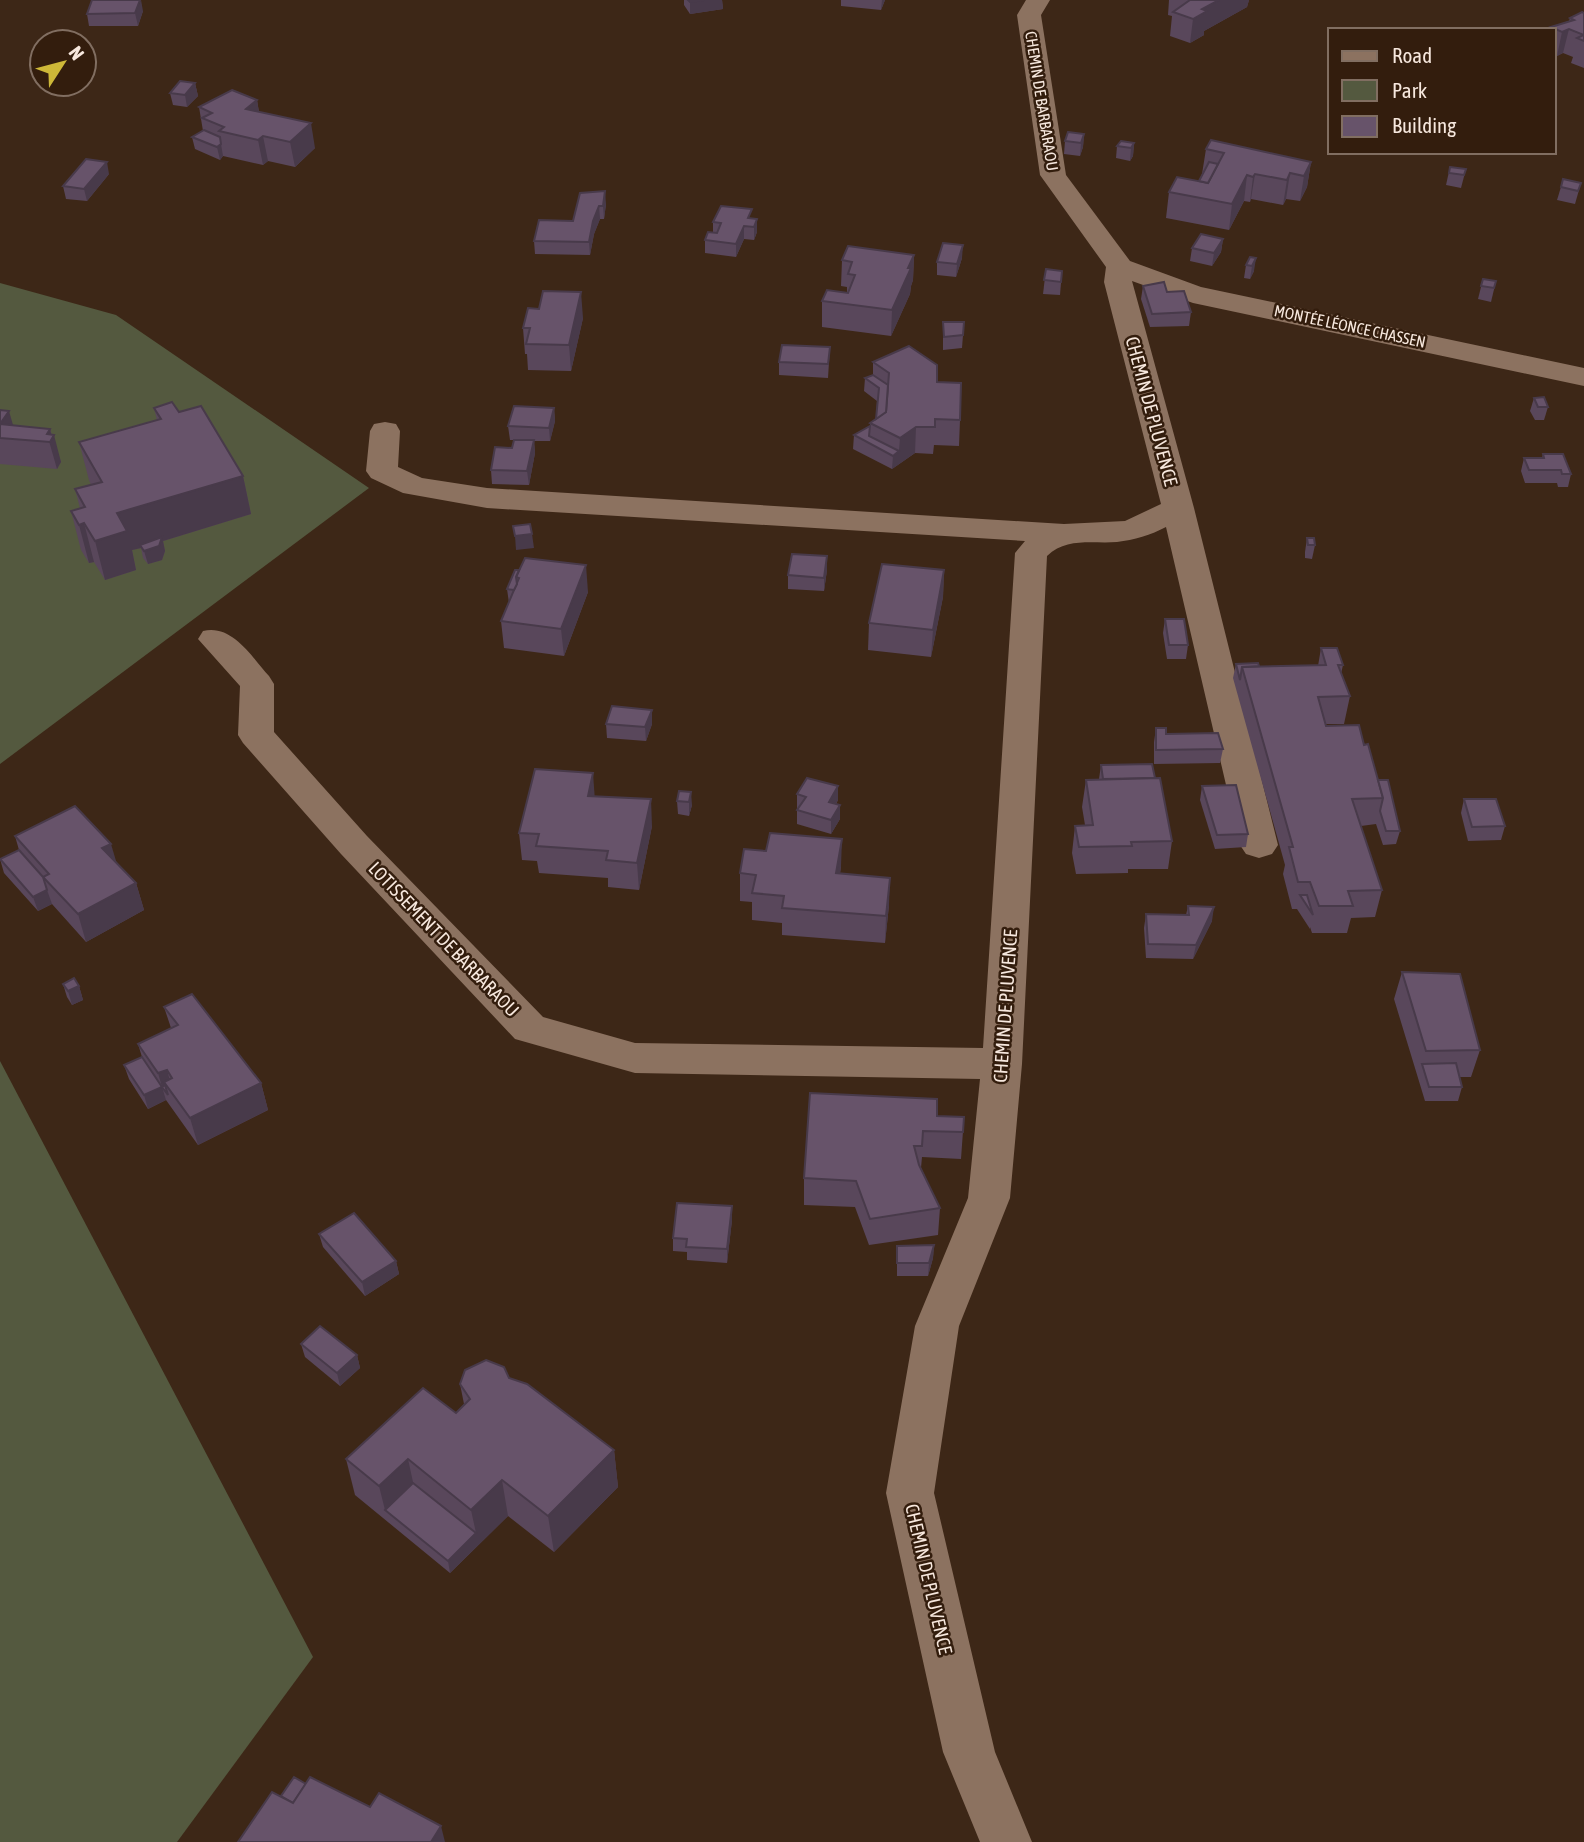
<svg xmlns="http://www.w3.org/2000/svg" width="1584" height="1842" viewBox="0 0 1584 1842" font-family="'Asap Condensed',sans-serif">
  <rect width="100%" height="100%" fill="#3d2717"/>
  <!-- green -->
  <g fill="#54593f">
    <polygon points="0,283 116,315 369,488 0,764"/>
    <polygon points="0,1061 313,1657 177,1842 0,1842"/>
  </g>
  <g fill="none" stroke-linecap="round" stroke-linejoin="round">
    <!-- minor -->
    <path fill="#8c7260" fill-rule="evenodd" d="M1026 0H1050L1041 15 1066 175 1130 261 1201 287 1584 368V386L1193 303 1132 281 1194 508 1278 845 1272 854 1259 858 1246 854 1240 845 1166 527C1151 535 1134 540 1117 542 1092 544 1067 537 1047 556L1022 1064 1010 1198 959 1326 934 1493 995 1752 1032 1842H980L943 1752 886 1493 915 1326 968 1198 980 1079 635 1073 515 1039 341 854 243 743 238 735 240 686 198 639 203 631C232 624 251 656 269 676L274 684V732L367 836 543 1017 635 1043 983 1048 1015 553 1025 541 487 508 403 493 371 478 366 471 370 431 374 424 385 422 396 424 400 431 398 467 422 478 487 488 1064 524 1125 521 1161 504 1104 282 1106 267 1040 175 1017 15Z"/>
  </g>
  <!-- wall -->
  <g fill="#59475b">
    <polygon points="684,0 722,0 723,9 690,14 684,5"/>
    <polygon points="841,0 885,0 881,10 841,6"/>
    <polygon points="1169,0 1249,0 1247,7 1204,31 1204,35 1190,43 1170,36 1172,16 1168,15"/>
    <polygon points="143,11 138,26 89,26 87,14"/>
    <polygon points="1584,13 1584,68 1571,63 1573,57 1563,53 1557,56 1554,55 1554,30 1551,30 1551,27 1569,21 1570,18"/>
    <polygon points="195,83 198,96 187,107 173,105 170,93"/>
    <polygon points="257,100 259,112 315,148 295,167 268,161 263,165 223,156 220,160 195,149 192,137 203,131 199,107"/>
    <polygon points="1084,134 1083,147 1080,156 1064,154 1065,141"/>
    <polygon points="1134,143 1133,156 1130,161 1116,158 1117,146"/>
    <polygon points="1206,149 1311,162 1307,187 1300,201 1286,199 1283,205 1251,199 1250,202 1244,201 1229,230 1166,218 1169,192 1199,181 1202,174"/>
    <polygon points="1450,167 1466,169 1461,188 1446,185"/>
    <polygon points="109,174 87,201 66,199 63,186"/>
    <polygon points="1581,183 1575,204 1557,200 1561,187"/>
    <polygon points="580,193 606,204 604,219 600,219 594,234 590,255 535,254 534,241 573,221"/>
    <polygon points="752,218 757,219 757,232 754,240 744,239 736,257 705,253 705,240 713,232 713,222"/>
    <polygon points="1223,239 1221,252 1212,266 1190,261 1192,248"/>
    <polygon points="914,255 913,280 911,286 910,294 891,336 822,327 822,301 847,293 847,287 841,286 842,260"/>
    <polygon points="1250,257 1254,271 1250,279 1244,278 1246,265"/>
    <polygon points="962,258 956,277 937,275 937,262"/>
    <polygon points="1046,269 1062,271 1060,295 1043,294"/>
    <polygon points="1483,279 1496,281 1491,302 1478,299"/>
    <polygon points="1143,286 1167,292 1191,312 1189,326 1150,327 1141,299"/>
    <polygon points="583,318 571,371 528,370 527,354 525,354 523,328"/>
    <polygon points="943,322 964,322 962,348 943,350"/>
    <polygon points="830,347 828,378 779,375 779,362"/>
    <polygon points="873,362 937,382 960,420 959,446 934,445 933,454 915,453 892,469 853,449 854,435 870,426 870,423 876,419 877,401 864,391 865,378 873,375"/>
    <polygon points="1534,398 1548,407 1544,420 1535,420 1530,411"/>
    <polygon points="154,408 179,412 243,476 251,514 163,541 165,551 162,560 148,564 143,558 141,548 132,550 136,570 105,580 94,562 89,563 81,550 71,511 80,508 75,489 91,485 89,480 79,442 157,420"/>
    <polygon points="554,408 555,421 550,441 534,441 535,453 529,485 492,484 491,470 512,448 514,440 510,440 508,426"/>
    <polygon points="0,410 12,425 50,429 61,462 57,469 0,464"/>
    <polygon points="1543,454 1571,474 1568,487 1558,487 1557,483 1525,483 1521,471 1524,458 1542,458"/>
    <polygon points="1307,538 1315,545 1312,559 1305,558 1305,552"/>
    <polygon points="515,570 588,592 564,656 504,648 501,621 509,603 507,589"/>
    <polygon points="827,570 824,591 788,589 788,575"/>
    <polygon points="944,570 943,597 931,657 868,650 869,623"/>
    <polygon points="1165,619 1188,645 1186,659 1167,659 1163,633"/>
    <polygon points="1321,648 1343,665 1341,674 1350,696 1344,724 1325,724 1326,726 1364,745 1400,831 1396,844 1383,845 1376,824 1361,826 1382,890 1375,917 1351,918 1347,933 1312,933 1310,927 1310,929 1297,909 1292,909 1283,874 1285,865 1233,678 1236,664 1259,666 1318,666"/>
    <polygon points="606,724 652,724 646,741 607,738"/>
    <polygon points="1156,728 1166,734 1223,749 1220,763 1154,764 1154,742"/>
    <polygon points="1101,765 1155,778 1172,841 1168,869 1128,869 1128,873 1076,874 1072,853 1075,826 1085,825 1082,807 1086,780 1099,779"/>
    <polygon points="838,786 838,800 836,804 840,805 840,819 831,834 797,824 797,810 798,808 797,808 797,794"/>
    <polygon points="1202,786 1248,834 1246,847 1215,849 1200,800"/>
    <polygon points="679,791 692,805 689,816 678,814 677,801"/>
    <polygon points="595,796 652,826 639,890 608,887 608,878 539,873 537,861 522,860 519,833"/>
    <polygon points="1464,799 1505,826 1501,840 1468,841 1461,813"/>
    <polygon points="15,836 116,862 136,883 144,910 86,942 52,904 38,911 4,873 0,859 19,850"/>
    <polygon points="841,866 840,874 889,905 885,943 782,935 782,923 752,920 752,902 740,901 740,873"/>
    <polygon points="1188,906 1212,921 1193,959 1146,958 1144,928 1146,914 1186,915"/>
    <polygon points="1402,972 1480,1050 1471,1077 1459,1077 1462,1087 1458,1101 1425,1101 1394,999"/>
    <polygon points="63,984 79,986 83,1000 72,1005 67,997"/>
    <polygon points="164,1007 261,1083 268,1110 198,1145 166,1100 148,1109 129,1079 124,1065 142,1057 138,1044 171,1028"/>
    <polygon points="937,1116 964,1117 961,1159 922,1157 921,1168 940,1208 938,1235 869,1245 855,1207 804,1205 804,1178"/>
    <polygon points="732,1220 727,1263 687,1260 687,1252 673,1251 673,1238"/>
    <polygon points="319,1234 396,1261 399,1274 365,1296 323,1247"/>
    <polygon points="934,1245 933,1258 928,1276 897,1276 897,1246"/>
    <polygon points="301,1344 357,1355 360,1368 340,1386 305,1357"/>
    <polygon points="509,1378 614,1450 618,1487 554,1552 508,1516 450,1573 355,1495 346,1459 456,1413 464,1404 460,1384"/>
  </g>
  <!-- shaded-wall -->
  <g fill="#483a4a">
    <polygon points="141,0 143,11 138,26 135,13"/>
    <polygon points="704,0 722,0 723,9 690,14 690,2"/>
    <polygon points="882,0 885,0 881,10"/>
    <polygon points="1219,0 1249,0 1247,7 1204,31 1204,35 1190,43 1193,19 1202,9"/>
    <polygon points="1569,29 1563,53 1557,56 1562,32"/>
    <polygon points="195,83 198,96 187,107 185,95"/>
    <polygon points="257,100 261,125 246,109"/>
    <polygon points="311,123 315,148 295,167 290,142"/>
    <polygon points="1084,134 1083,147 1080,156 1081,143"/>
    <polygon points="263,136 268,161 263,165 258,140"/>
    <polygon points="1134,143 1133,156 1130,161 1131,148"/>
    <polygon points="221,144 223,156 220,160 217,147"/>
    <polygon points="107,162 109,174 87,201 84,189"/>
    <polygon points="1311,162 1307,187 1300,201 1304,176"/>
    <polygon points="1290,173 1286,199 1283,205 1287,180"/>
    <polygon points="1255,174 1251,199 1250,202 1253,177"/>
    <polygon points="1247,175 1244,201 1229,230 1232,204"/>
    <polygon points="605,191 606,204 604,219 603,206"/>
    <polygon points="599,206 600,219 594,234 590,255 589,242 593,221"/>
    <polygon points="757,219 757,232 754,240 754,227"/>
    <polygon points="744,226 744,239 736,257 736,244"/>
    <polygon points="1223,239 1221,252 1212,266 1214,253"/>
    <polygon points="963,245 962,258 956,277 957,264"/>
    <polygon points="914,255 913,280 911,286 910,294 891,336 892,310"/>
    <polygon points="1256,258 1254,271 1250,279 1252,266"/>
    <polygon points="581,292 583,318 571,371 569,345"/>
    <polygon points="554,408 555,421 550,441 549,428"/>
    <polygon points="9,411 13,425 4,438 0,425"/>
    <polygon points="916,427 915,453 892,469 893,456 899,451 900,438"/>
    <polygon points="50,429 52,438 54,435 61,462 57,469 47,434"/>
    <polygon points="534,440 535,453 529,485 527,471"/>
    <polygon points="243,476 251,514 163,541 165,551 162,560 148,564 144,551 140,545 141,548 132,550 136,570 105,580 95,541 117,513"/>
    <polygon points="84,523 94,562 89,563 79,525"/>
    <polygon points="532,534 534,548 516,550 515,536"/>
    <polygon points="827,556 827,570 824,591 824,578"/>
    <polygon points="586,565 588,592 564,656 561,629"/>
    <polygon points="944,570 943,597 931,657 933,630"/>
    <polygon points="652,710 652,724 646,741 645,727"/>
    <polygon points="593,773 595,801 588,796"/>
    <polygon points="838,786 838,800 829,816 829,802"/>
    <polygon points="691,792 692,805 689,816 689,802"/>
    <polygon points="651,799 652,826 639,890 637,863"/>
    <polygon points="840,805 840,819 831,834 831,820"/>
    <polygon points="842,839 841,866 836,901 836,873"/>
    <polygon points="111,844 119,871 102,848"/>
    <polygon points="890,878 889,905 885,943 886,916"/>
    <polygon points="136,883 144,910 86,942 78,914"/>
    <polygon points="47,890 52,904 38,911 33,897"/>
    <polygon points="1214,907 1212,921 1193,959 1196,945"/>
    <polygon points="79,986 83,1000 72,1005 68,991"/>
    <polygon points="167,1070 173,1092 164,1082 168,1095 162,1087 158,1073"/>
    <polygon points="261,1083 268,1110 198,1145 190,1118"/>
    <polygon points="162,1087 166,1100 148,1109 144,1095"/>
    <polygon points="732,1206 732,1220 727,1263 727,1249"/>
    <polygon points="934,1245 933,1258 928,1276 929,1263"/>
    <polygon points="396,1261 399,1274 365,1296 362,1282"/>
    <polygon points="357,1355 360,1368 340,1386 337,1373"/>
    <polygon points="614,1450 618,1487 554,1552 548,1516"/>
    <polygon points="408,1459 416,1496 385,1510 379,1486"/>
    <polygon points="502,1480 508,1516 450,1573 448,1561 476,1533 471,1510"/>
    <polygon points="441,1826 445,1842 431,1842"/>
  </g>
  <!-- building -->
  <g fill="#67536a" stroke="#483a4a" stroke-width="2">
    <polygon points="92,0 140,0 135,13 87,14"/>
    <polygon points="688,0 704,0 690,2"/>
    <polygon points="1190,0 1219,0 1202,9 1207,11 1193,19 1173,12"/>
    <polygon points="1582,12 1584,13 1584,41 1577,38 1584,35 1569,29 1562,32 1551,27 1574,20 1570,18"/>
    <polygon points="180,81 195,83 185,95 170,93"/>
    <polygon points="232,90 257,100 246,109 311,123 290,142 263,136 258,140 219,131 224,127 202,118 212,113 199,107"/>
    <polygon points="204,130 220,137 221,144 217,147 192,137"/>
    <polygon points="1068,132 1084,134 1081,143 1065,141"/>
    <polygon points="1211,140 1311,162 1304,176 1290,173 1287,180 1255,174 1253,177 1247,175 1232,204 1169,192 1177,177 1208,183 1224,153 1206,149"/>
    <polygon points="1121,141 1134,143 1131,148 1117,146"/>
    <polygon points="86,159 107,162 84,189 63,186"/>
    <polygon points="1209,162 1218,164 1208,183 1199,181"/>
    <polygon points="1450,167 1466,169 1464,175 1449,173"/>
    <polygon points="1563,179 1581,183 1578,191 1561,187"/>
    <polygon points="605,191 603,206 599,206 593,221 589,242 534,241 539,220 573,221 580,193"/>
    <polygon points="721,206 752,209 748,218 757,219 754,227 744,226 736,244 705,240 708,232 717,233 721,223 713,222"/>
    <polygon points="1201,234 1223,239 1214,253 1192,248"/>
    <polygon points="943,243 963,245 957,264 937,262"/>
    <polygon points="848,246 914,255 908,268 911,268 892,310 822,301 827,290 848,293 855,275 848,274 852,262 842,260"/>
    <polygon points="1250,257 1256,258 1252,266 1246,265"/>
    <polygon points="1046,269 1062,271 1061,282 1044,280"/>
    <polygon points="1483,279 1496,281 1494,288 1481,286"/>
    <polygon points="1164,282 1167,292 1184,291 1191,312 1152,314 1143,286"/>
    <polygon points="543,291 581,292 569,345 526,344 530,328 523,328 528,308 539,309"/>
    <polygon points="943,322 964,322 963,335 944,337"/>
    <polygon points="782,345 830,347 828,364 779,362"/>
    <polygon points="909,346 937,365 937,382 961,383 960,420 935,419 935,427 916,427 900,438 870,423 886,412 889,373 873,362"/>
    <polygon points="873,375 888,385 886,412 876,419 879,388 865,378"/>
    <polygon points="1544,397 1548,407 1538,407 1534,398"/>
    <polygon points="172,402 179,412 201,406 243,476 117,513 127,531 95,541 84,523 79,525 71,511 85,507 75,489 102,482 79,442 161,419 154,408"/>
    <polygon points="514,406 554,408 549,428 508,426"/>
    <polygon points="0,410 9,411 0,424"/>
    <polygon points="0,424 50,429 47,434 54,435 50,442 0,438"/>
    <polygon points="870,426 869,436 899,451 893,456 854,435"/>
    <polygon points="514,440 534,440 527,471 491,470 495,447 512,448"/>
    <polygon points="1543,454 1563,454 1571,474 1562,474 1561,470 1529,470 1524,458 1544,458"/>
    <polygon points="530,524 532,534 515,536 513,526"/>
    <polygon points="162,537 159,546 144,551 140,545"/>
    <polygon points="1307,538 1314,538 1315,545 1308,545"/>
    <polygon points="792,554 827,556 824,578 788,575"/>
    <polygon points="525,558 586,565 561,629 501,621 519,578 516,577"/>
    <polygon points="882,564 944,570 933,630 869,623"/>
    <polygon points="515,570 519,570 516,577 517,584 514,590 507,589"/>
    <polygon points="1165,619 1184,619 1188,645 1169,645"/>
    <polygon points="1321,648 1337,648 1343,665 1338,665 1350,696 1318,697 1326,726 1359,725 1364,745 1368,744 1383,798 1352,799 1382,890 1348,891 1353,906 1319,906 1310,882 1298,882 1289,847 1293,847 1242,667 1326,665"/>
    <polygon points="1258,663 1259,666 1242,667 1240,680 1236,664"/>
    <polygon points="612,706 652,710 645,727 606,724"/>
    <polygon points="1156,728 1166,728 1166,734 1218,733 1223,749 1156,750"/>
    <polygon points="1152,764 1155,778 1103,779 1101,765"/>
    <polygon points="535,769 593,773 588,796 651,799 637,863 606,860 608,851 536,846 539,834 519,833"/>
    <polygon points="807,778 838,786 829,802 840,805 831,820 797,810 806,797 797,794"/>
    <polygon points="1160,778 1172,841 1131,842 1132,846 1079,847 1075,826 1093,825 1086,780"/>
    <polygon points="1378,780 1388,780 1400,831 1386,831 1380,811 1383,798"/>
    <polygon points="1236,785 1248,834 1217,835 1202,786"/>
    <polygon points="679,791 691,792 689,802 677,801"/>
    <polygon points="1464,799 1496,799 1505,826 1472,827"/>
    <polygon points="75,806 111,844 102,848 136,883 78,914 43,877 49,874 15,836"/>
    <polygon points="770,833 842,839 836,873 890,878 886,916 782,908 784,896 752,893 756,875 740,873 744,849 766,851"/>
    <polygon points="19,850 43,877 47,890 33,897 0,859"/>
    <polygon points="1300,895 1307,895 1313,915"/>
    <polygon points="1188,906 1214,907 1196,945 1148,944 1146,914 1189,915"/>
    <polygon points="1402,972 1460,974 1480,1050 1426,1051"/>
    <polygon points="74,978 79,986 68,991 63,984"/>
    <polygon points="192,994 261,1083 190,1118 164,1082 172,1078 167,1070 158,1073 138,1044 178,1025 164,1007"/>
    <polygon points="142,1057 162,1087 144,1095 124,1065"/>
    <polygon points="1456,1063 1462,1087 1429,1087 1422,1064"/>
    <polygon points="165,1085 168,1095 162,1087"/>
    <polygon points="810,1093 937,1099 937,1116 964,1117 963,1132 923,1131 922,1146 914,1146 919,1165 940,1208 870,1219 856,1181 804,1178"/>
    <polygon points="677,1203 732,1206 727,1249 686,1247 687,1239 673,1238"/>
    <polygon points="354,1213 396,1261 362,1282 319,1234"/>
    <polygon points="934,1245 929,1263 897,1263 897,1246"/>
    <polygon points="320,1326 357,1355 337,1373 301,1344"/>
    <polygon points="486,1360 504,1367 509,1378 527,1384 614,1450 548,1516 502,1480 471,1510 408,1459 379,1486 346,1459 423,1388 456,1413 470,1399 460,1384 465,1370"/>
    <polygon points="413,1483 476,1533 448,1561 385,1510"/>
    <polygon points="294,1777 306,1784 293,1803 281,1796"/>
    <polygon points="310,1777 370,1807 379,1793 441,1826 431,1842 238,1842 272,1792 293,1803"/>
  </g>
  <g text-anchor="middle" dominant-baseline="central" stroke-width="5" stroke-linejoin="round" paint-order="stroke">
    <!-- far-street labels -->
    <g font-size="16" fill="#f7e8de" stroke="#331d0d">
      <text transform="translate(1042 101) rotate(81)">CHEMIN DE BARBARAOU</text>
      <text transform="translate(1350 326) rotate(12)">MONTÉE LÉONCE CHASSEN</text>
    </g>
    <!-- street labels -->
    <g font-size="19" fill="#f7e8de" stroke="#331d0d">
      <text transform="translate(1152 411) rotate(75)">CHEMIN DE PLUVENCE</text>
      <text transform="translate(444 939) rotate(46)">LOTISSEMENT DE BARBARAOU</text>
      <text transform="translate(1005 1006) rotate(-86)">CHEMIN DE PLUVENCE</text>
      <text transform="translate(929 1579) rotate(77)">CHEMIN DE PLUVENCE</text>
    </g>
  </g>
  <!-- legend -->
  <rect x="1328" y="28" width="228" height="126" fill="#331d0d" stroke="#816e61" stroke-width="2"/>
  <rect x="1342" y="51" width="35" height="10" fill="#8c7260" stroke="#816e61" stroke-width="2"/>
  <text x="1392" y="63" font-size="21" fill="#f7e8de">Road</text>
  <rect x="1342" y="80" width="35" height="21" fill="#54593f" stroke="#816e61" stroke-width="2"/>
  <text x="1392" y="98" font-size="21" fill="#f7e8de">Park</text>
  <rect x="1342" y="116" width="35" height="21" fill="#67536a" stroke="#816e61" stroke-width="2"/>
  <text x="1392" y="133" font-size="21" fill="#f7e8de">Building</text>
  <!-- north arrow -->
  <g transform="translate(63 63) rotate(54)"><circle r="33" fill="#331d0d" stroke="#816e61" stroke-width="2"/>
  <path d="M0-5L12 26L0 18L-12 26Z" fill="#ceb838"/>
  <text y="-10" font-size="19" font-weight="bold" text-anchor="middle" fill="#f7e8de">N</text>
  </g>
</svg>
